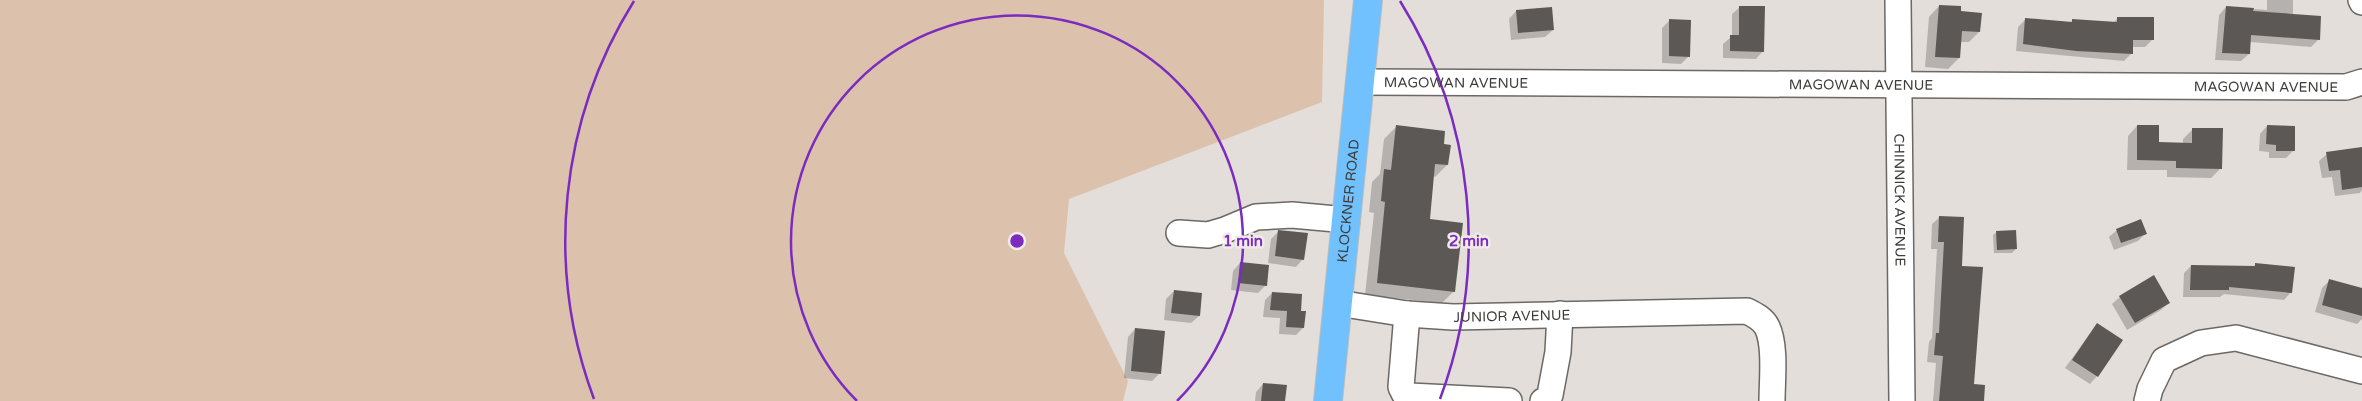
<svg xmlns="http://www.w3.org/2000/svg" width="2362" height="401" viewBox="0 0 2362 401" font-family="'Varela Round',sans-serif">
  <rect width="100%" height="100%" fill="#e3deda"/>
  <!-- green -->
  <polygon fill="#dcc2ac" points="0,0 1324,0 1322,102 1069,199 1064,253 1128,381 1123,401 0,401"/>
  <!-- shadow -->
  <g fill="#0003">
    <polygon points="2267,0 2293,0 2293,15 2318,40 2311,47 2250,42 2249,54 2241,61 2215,60 2219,15 2226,7 2267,10"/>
    <polygon points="1939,6 1960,13 1979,32 1969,42 1960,42 1959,58 1948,69 1925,67 1929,17"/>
    <polygon points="1740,7 1763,51 1756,59 1723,58 1723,44 1732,36 1732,14"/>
    <polygon points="1516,11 1553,30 1545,37 1511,40 1509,19"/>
    <polygon points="2118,18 2152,40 2145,47 2132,47 2132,53 2124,61 2016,51 2018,27 2026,19 2069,23 2073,20 2113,23"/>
    <polygon points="1669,21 1689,56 1681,64 1662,63 1662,28"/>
    <polygon points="2137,126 2157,143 2183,144 2183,139 2193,129 2221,168 2211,178 2167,177 2167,170 2127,170 2128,136"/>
    <polygon points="2267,126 2293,151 2286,158 2269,158 2269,152 2259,151 2260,134"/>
    <polygon points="1396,127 1442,145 1447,165 1435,177 1433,176 1428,220 1454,291 1442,303 1365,295 1374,213 1369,212 1372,182 1380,174 1384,139"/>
    <polygon points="2362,152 2362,190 2360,193 2335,196 2332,177 2322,178 2319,161 2327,154"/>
    <polygon points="1940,217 1961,267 1972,385 1983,401 1933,401 1936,363 1927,362 1929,342 1932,338 1937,249 1931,249 1932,224"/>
    <polygon points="2117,230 2145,234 2138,241 2114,250 2109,237"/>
    <polygon points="1279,231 1303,259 1296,267 1268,263 1271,239"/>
    <polygon points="1997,232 2016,249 2012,253 1994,253 1993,235"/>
    <polygon points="1240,263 1266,285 1258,293 1231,290 1233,271"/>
    <polygon points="2256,264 2291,292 2284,300 2224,294 2220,297 2183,297 2184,273 2191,266 2253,267"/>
    <polygon points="2330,280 2362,289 2362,319 2357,324 2315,312 2322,288"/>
    <polygon points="1174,291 1199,316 1191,323 1164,320 1166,299"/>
    <polygon points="1272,293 1300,312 1303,328 1296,335 1279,334 1280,318 1263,317 1265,300"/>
    <polygon points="2120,297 2168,303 2161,310 2127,330 2112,304"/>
    <polygon points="2097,324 2097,376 2090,384 2065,368"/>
    <polygon points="1135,329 1160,373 1152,381 1124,378 1128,337"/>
    <polygon points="1263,384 1284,401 1255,401 1256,392"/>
  </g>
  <!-- building -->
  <g fill="#5c5855">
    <polygon points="1939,5 1961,6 1961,11 1982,13 1980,32 1962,31 1960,58 1935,57"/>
    <polygon points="1739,6 1765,6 1764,52 1730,51 1730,35 1739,35"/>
    <polygon points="2226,6 2254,8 2253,11 2321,16 2320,40 2251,35 2250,54 2222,53"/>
    <polygon points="1552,7 1554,30 1518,33 1516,10"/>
    <polygon points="2117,17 2154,17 2154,40 2133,40 2133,54 2076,51 2023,44 2025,18 2072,22 2072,19 2117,22"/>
    <polygon points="1669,19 1691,20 1690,57 1669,56"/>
    <polygon points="1396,125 1445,131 1444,144 1451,145 1448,165 1435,164 1430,219 1463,223 1455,292 1377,283 1385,202 1381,201 1384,169 1391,170"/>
    <polygon points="2137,125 2159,125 2159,142 2192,143 2192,128 2223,128 2222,169 2176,168 2176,161 2137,160"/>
    <polygon points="2267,125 2295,126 2295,151 2276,151 2276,145 2266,144"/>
    <polygon points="2362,147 2362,187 2342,190 2340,170 2329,171 2326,152"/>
    <polygon points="1939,216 1964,217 1962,266 1983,267 1974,384 1985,385 1984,401 1939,401 1943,356 1934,355 1936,333 1939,333 1944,242 1938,242"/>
    <polygon points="2141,219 2147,234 2121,243 2116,229"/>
    <polygon points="1278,230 1308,233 1304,260 1275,256"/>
    <polygon points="2016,230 2017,249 1997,250 1996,231"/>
    <polygon points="1240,262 1269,265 1267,286 1238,283"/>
    <polygon points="2255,263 2295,267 2292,293 2229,287 2229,290 2190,290 2191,265 2255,266"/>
    <polygon points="2154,275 2170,303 2135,323 2119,296"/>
    <polygon points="2329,279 2362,288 2362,316 2322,305"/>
    <polygon points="1174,290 1202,293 1200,316 1171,313"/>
    <polygon points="1272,292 1302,294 1301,311 1306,311 1304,328 1286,327 1287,311 1270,310"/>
    <polygon points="2097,323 2123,340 2098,377 2072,360"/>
    <polygon points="1135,328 1165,331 1161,374 1131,371"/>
    <polygon points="1263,383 1287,385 1285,401 1261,401"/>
  </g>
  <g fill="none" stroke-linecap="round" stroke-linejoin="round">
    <defs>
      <g id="minor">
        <path id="s1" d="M1898 0 1902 401"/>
        <polyline points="2361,0 2362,2"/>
        <path id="s2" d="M1360 82 2346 87 2362 82"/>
        <polyline points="1179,233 1208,235 1225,230 1256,217 1292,215 1347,220"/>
        <path id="s3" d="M1338 303 1407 314 1453 317 1747 311C1755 315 1763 319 1767 327 1776 345 1772 381 1772 401"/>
        <polyline points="1407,314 1401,387 1404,393 1410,396 1509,401"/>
        <polyline points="1543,401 1548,399 1550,395 1558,352 1560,314"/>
        <polyline points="2147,401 2150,389 2164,360 2201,343 2236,338 2362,371"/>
      </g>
      <g id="major">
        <path id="s4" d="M1328 401 1368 0"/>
      </g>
    </defs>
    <!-- minor casing -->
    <use href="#minor" stroke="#6c6865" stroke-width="28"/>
    <!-- major casing -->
    <use href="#major" stroke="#bdbdbc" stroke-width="30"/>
    <!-- minor -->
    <use href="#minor" stroke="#fff" stroke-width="25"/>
    <!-- major -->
    <use href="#major" stroke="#70c1fd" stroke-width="28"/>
  </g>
  <!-- distance rings -->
  <g fill="none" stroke="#7b2cbf" stroke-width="2.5">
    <path d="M857 401A226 226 0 1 1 1177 401"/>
    <path d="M594 399A452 452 0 0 1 634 1M1400 1A452 452 0 0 1 1440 399"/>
  </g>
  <g text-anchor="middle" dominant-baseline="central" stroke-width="5" stroke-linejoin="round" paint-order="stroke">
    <!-- street labels -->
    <g font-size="14" fill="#3e3c3a" stroke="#f0ebe7">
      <text stroke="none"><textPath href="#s2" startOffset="96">MAGOWAN AVENUE</textPath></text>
      <text stroke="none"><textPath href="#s2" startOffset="501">MAGOWAN AVENUE</textPath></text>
      <text stroke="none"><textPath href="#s2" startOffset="906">MAGOWAN AVENUE</textPath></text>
      <text stroke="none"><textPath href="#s4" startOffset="201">KLOCKNER ROAD</textPath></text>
      <text stroke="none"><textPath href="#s1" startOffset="200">CHINNICK AVENUE</textPath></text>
      <text stroke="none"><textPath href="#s3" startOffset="175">JUNIOR AVENUE</textPath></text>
    </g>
  </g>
  <circle cx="1017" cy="241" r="8" fill="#7b2cbf" stroke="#f0ebe7" stroke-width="2.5"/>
  <g font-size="15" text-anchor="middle" font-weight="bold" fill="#7b2cbf" stroke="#f0ebe7" stroke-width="5" stroke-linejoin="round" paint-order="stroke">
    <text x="1243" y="246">1 min</text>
    <text x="1469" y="246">2 min</text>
  </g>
</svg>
